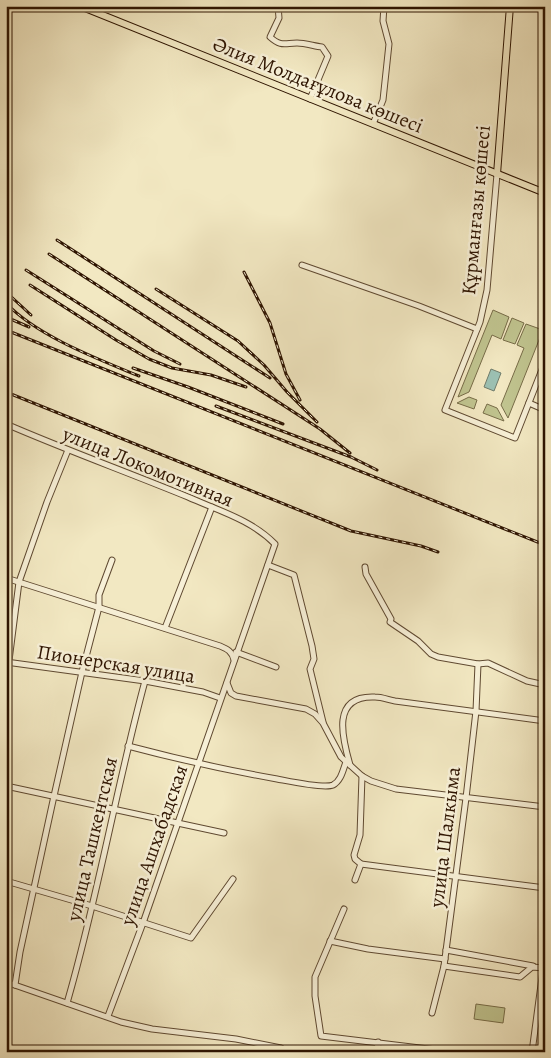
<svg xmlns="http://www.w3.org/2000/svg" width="551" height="1058" viewBox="0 0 551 1058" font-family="Alegreya,serif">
  <rect width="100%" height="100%" fill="#f2e8c2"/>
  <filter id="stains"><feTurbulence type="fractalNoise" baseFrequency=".004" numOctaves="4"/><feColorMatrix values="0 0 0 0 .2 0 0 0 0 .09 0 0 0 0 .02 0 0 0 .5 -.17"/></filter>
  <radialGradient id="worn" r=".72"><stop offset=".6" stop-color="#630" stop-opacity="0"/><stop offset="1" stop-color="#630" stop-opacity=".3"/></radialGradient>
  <!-- green -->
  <g fill="#c0c48f" stroke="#776c48">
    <polygon points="493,310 509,317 501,339 492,335 469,392 458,397"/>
    <polygon points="512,318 524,323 515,344 503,340"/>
    <polygon points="526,324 543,330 508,418 501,405 524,348 517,345"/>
    <polygon points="469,397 477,400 474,409 457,403"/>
    <polygon points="487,404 497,408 504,421 483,413"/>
    <polygon points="476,1004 505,1008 503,1023 474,1019"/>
  </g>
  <!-- water -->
  <polygon fill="#9bc0b2" stroke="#6f7b6b" points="491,369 501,373 494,391 484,387"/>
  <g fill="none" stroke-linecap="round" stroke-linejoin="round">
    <defs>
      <g id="minor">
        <path d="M278 6 279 18 270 37C281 47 285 43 297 43 305 43 314 46 322 47L328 56 310 99"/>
        <polyline points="373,124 383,100 389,44 383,21 384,6"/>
        <polyline points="497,174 487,290 480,322 445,410 515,438 545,362"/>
        <polyline points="302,265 419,306 477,329"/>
        <polyline points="529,403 545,410"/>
        <path d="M6 424C66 450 127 472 188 497 217 510 252 520 275 544L143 923 108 1016"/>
        <polyline points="268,565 294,575 312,646 314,659 310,669 323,722"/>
        <polyline points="365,567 366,574 391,619 390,622 418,641 431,654 438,657 478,664 488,663 527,681 545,685"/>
        <path d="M6 578 220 646C227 649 232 651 234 660"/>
        <polyline points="165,628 212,507"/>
        <polyline points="236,652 276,667"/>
        <polyline points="6,662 145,681 203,692 220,698"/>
        <polyline points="227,683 231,693 236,696 306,709 315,714 323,723 341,757 362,776 371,781 396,789 545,807"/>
        <polyline points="6,684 19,582 47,502 68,450"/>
        <path d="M128 746C177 759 226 770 277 779 288 781 324 789 333 785 341 781 343 770 346 762"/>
        <path d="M350 765C342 737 331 695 375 697 382 697 389 700 395 701L545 721"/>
        <polyline points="6,786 224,833"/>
        <polyline points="361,864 545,888"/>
        <polyline points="355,880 361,864 355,859 354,855 360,835 362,776"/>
        <polyline points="6,881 92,906 191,938 233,879"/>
        <polyline points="344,909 315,977 315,996 321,1036 453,1052"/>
        <polyline points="330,941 368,949 445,959"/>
        <polyline points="446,950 533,966"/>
        <polyline points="444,966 520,977 532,967 545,968"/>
        <polyline points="6,982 121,1022 152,1029 236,1039 281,1048"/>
        <polyline points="15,985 20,952 54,796 82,672 99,607 99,595 112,560"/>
        <path d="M67 1003C98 897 116 788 145 681"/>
        <polyline points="432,1013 444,966 466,798 476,711 478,664"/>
        <polyline points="377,1052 378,1042"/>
        <polyline points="532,1052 545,955"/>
      </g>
      <g id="major">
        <polyline points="80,6 545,193"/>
        <polyline points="497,174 510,6"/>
      </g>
    </defs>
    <!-- minor casing -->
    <use href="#minor" stroke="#5f4931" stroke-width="7"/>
    <!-- major casing -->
    <use href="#major" stroke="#2e1401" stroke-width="8"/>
    <!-- minor -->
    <use href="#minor" stroke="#f7f0d7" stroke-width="5"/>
    <!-- major -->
    <use href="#major" stroke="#f2e8c2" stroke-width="6"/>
    <defs>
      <g id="rail">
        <polyline points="57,240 270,378"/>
        <polyline points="49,254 320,429 350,453"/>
        <polyline points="26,270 154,351 180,364"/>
        <polyline points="244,272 270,323 286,374 300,400"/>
        <polyline points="30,285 116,340 149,359 172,368 211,375 246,387"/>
        <polyline points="156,289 238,341 264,365 287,392 317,422"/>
        <polyline points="6,292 31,315"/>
        <path d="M6 303C37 336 98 359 139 376"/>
        <polyline points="6,317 29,327"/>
        <polyline points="6,330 545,545"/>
        <polyline points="133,368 188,387 283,424"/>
        <polyline points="6,392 351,531 421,546 438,552"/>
        <polyline points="216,406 351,457 377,470"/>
      </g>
    </defs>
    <!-- rail casing -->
    <use href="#rail" stroke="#2e1401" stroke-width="3"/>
    <!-- rail -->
    <use href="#rail" stroke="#f7f0d7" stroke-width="1" stroke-dasharray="4" stroke-linecap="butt"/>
  </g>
  <g text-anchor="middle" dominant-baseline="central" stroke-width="5" stroke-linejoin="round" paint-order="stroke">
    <!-- street labels -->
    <g font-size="20" fill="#2e1401" stroke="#f7f0d7">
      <text transform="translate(318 85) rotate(22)">Әлия Молдағұлова көшесі</text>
      <text transform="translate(476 210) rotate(-85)">Құрманғазы көшесі</text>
      <text transform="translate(148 467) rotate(22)">улица Локомотивная</text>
      <text transform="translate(116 664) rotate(9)">Пионерская улица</text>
      <text transform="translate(445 837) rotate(-83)">улица Шалкыма</text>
      <text transform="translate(92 839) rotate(-77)">улица Ташкентская</text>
      <text transform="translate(154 845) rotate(-71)">улица Ашхабадская</text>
    </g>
  </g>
  <!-- margin -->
  <rect width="551" height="1058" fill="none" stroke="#f2e8c2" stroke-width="25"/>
  <rect x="8" y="8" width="536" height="1043" fill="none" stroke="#2e1401" stroke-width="2.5"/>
  <rect x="12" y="12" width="526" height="1033" fill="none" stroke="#2e1401"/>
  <rect width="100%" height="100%" filter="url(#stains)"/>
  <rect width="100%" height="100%" fill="url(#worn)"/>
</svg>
